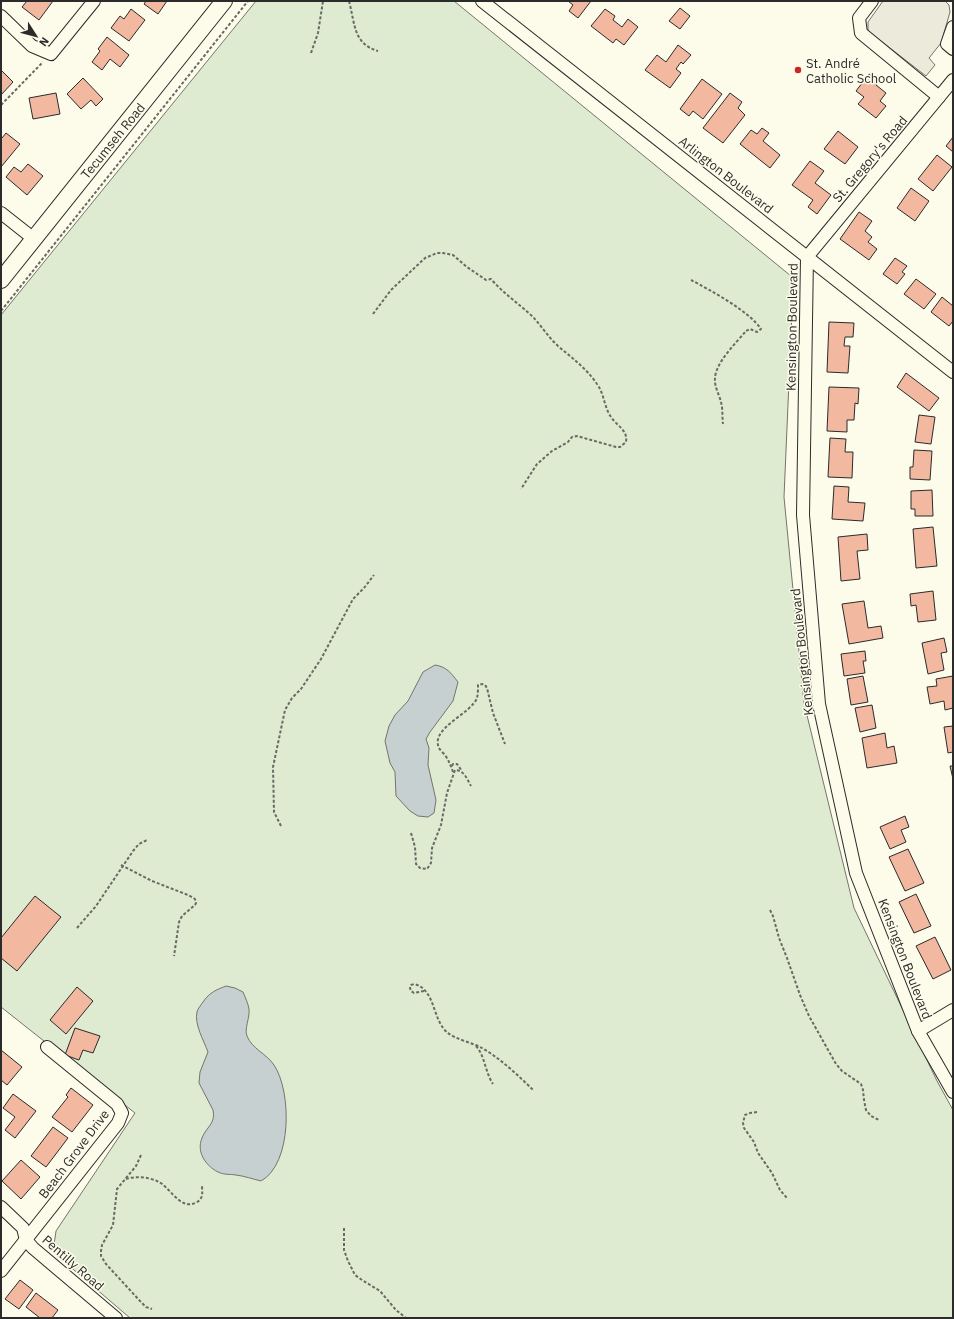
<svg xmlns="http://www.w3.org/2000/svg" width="954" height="1319" viewBox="0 0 954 1319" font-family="'IBM Plex Sans',sans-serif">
  <rect width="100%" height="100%" fill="#fdfbea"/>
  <!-- green -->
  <polygon fill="#deebd1" stroke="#74746e" points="256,1 454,1 791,276 793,283 792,305 795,307 792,312 784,497 804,703 854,908 937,1081 953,1110 953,1318 130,1318 53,1252 56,1231 135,1113 1,1007 1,315"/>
  <!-- parking -->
  <polygon fill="#eceadb" stroke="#74746e" points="883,1 945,1 949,5 950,12 941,43 929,58 935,65 926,76 868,31 868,22"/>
  <!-- water -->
  <g fill="#c7d0d0" stroke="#74746e">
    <path d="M435 665C447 667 451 673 458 682L453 701 430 732 426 739 429 748 428 765 436 800 434 813 428 817 418 816 410 811 396 796 395 772 390 763 385 741 389 726 395 715 408 701 423 672Z"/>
    <path d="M226 986 235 988 243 992C245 997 248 1003 249 1009 250 1018 244 1029 247 1036 252 1049 267 1054 274 1065 292 1092 292 1164 261 1181 253 1179 244 1176 236 1175 230 1174 224 1175 218 1172 206 1166 196 1152 202 1138 206 1127 216 1124 213 1110L199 1083 200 1072 208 1052C204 1041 194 1024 197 1012 198 1008 201 1005 203 1002 210 992 216 990 226 986Z"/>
  </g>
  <!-- building -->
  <g fill="#f2b8a0" stroke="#2b2b2b">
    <polygon points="27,1 53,1 39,20 22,7"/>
    <polygon points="146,1 167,1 158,14 144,4"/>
    <polygon points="568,1 591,1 578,18 569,11 573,5"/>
    <polygon points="680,8 690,16 680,29 669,21"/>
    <polygon points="131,9 145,20 129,41 111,28 120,16 124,19"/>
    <polygon points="605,9 615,16 613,20 622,27 628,19 638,27 624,45 616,39 613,43 591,26"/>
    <polygon points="107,37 129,55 120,67 110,59 102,70 92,62 100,51 98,49"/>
    <polygon points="678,45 691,55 683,64 681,62 676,69 681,73 670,88 645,70 657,55 666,62"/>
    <polygon points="1,70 13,82 1,95"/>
    <polygon points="869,74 879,81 876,85 886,93 880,101 886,106 876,118 858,104 864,97 856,91"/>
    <polygon points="83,78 103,99 96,106 91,100 81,109 67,94"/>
    <polygon points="702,79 722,94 703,119 693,111 689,116 680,109"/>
    <polygon points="56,93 60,114 33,119 29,98"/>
    <polygon points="730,93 742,102 738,108 745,115 723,143 703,128"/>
    <polygon points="762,128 769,133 763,141 780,155 770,168 740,144 751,130 757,134"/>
    <polygon points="838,131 858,147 845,164 824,149"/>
    <polygon points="6,133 20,144 1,167 1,137 2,138"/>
    <polygon points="953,137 953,152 946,146"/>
    <polygon points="937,155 952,167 933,191 918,179"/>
    <polygon points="810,161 824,171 815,183 831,195 817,214 808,207 813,200 792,185"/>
    <polygon points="28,164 43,176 27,195 6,177 14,167 21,172"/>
    <polygon points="911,188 929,201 915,221 897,208"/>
    <polygon points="859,212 872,221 865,231 872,237 868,242 877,249 869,260 840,239"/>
    <polygon points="895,258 907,266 902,272 905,274 897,284 883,274"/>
    <polygon points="916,279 936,294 924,309 904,294"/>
    <polygon points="942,297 953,306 953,321 949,326 931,312"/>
    <polygon points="829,322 854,323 853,337 845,337 844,346 850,346 848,373 827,372"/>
    <polygon points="906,373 939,398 929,411 897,387"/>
    <polygon points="829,387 859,388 858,404 855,403 854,420 847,420 847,432 827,431"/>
    <polygon points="919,415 935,417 931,444 915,442"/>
    <polygon points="830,438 846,439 845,452 853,452 852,478 828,477"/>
    <polygon points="914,450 932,451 930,480 910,479 910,467 913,467"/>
    <polygon points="834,486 849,487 848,502 865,503 863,521 832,519"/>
    <polygon points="932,490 933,516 915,516 915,509 911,509 911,491"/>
    <polygon points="933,527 937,566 916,568 913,529"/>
    <polygon points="867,534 868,550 857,551 860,579 841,581 838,537"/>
    <polygon points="933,591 936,620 918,622 916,605 911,606 910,594"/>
    <polygon points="864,601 868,628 881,626 883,638 849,644 842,604"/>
    <polygon points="944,638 947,652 941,653 944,670 928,674 922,643"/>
    <polygon points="865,651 866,661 863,661 865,673 844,676 841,654"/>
    <polygon points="863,676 868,702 851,705 847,679"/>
    <polygon points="953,676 953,708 945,710 944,701 930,704 927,687 937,686 936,679"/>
    <polygon points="872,705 876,728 860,732 855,708"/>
    <polygon points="953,726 953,752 948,753 944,727"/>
    <polygon points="885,733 887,748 894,746 897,763 867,768 862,738"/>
    <polygon points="950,766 953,766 953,779"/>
    <polygon points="905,816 909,827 901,830 906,842 890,849 880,827"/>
    <polygon points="908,849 924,883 905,891 889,857"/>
    <polygon points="916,894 931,926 914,933 899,902"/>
    <polygon points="35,896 61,917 17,971 1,958 1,938"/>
    <polygon points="935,937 951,970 933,979 916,946"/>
    <polygon points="77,987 93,1001 66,1034 50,1020"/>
    <polygon points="75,1028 100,1036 93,1053 83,1050 79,1060 65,1055"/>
    <polygon points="1,1050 22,1067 7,1085 1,1080"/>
    <polygon points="71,1088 93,1105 72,1132 52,1117 68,1097 66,1095"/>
    <polygon points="13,1094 36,1111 15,1138 5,1130 15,1117 3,1108"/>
    <polygon points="53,1127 68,1138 46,1167 31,1156"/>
    <polygon points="21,1160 40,1177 21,1199 2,1181"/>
    <polygon points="20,1280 33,1290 19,1309 5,1299"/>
    <polygon points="36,1293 58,1310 52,1318 40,1318 26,1307"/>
  </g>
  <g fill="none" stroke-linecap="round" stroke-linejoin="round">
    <defs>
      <g id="minor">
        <polyline points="482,1 953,372"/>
        <polyline points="872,1 859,18 861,33 939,97"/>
        <polyline points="1,16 32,46 51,54 94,1"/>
        <polyline points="953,27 947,44 953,49"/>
        <polyline points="1,213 34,239"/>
        <polyline points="807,257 803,515 819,704 856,873 918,1031 953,1092"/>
        <polyline points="807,257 953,80"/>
        <polyline points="918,1031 953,1010"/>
        <polyline points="1,1207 23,1228 26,1240 33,1248 116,1318"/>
        <polyline points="1,1271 118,1123 122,1113 117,1104 47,1047"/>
      </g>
      <polyline id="major" points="1,280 224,1"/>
    </defs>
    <!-- minor casing -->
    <use href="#minor" stroke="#2b2b2b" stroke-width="14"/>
    <!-- major casing -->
    <use href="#major" stroke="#2b2b2b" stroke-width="18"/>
    <!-- path -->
    <g stroke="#6a6964" stroke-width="2" stroke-dasharray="3 2" stroke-linecap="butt">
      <path d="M349 1C355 23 353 44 378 51"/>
      <polyline points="311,53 318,33 323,1"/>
      <polyline points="1,105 43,62"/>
      <path d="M691 280C710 290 749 311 761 329L757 332 750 329 746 331C736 343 716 362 715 378 714 386 719 394 721 402 723 409 722 417 723 424"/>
      <polyline points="1,311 248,1"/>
      <path d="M373 314 391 290 425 258 437 253H443L453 255 467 267 486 280 491 279C504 294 518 303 532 316 541 325 548 337 558 346 572 358 586 368 597 384 604 393 604 407 611 417 617 426 628 430 626 442L620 447H616L577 436 572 437 568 442 552 451 537 464 521 489"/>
      <polyline points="452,766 453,764 457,764 462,771"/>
      <path d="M453 772C451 766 449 761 445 755 443 753 440 750 439 748 430 728 471 714 477 698 478 694 478 689 478 685L482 684 485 685 487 688 493 713 505 744"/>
      <polyline points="281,826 274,812 273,767 285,710 292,698 301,689 321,659 353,599 364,588 374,575"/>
      <path d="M411 833 415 847 416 864 420 868 427 869 431 863 432 848 441 825 447 793 455 770C464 770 467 779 471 786"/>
      <polyline points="121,865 152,881 188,895 195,899 196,903 195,905 182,916 179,922 174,956"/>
      <polyline points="770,910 773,916 779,938 787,958 800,995 809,1016 836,1064 842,1071 861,1084 863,1090 864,1100 866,1110 871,1116 879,1120"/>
      <polyline points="77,928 96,906 133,851 139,844 147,840"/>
      <path d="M424 991 414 993 411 991 410 988 411 985 414 984C436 989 432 1021 448 1033 455 1039 473 1043 482 1048 501 1059 519 1076 534 1091"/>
      <path d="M476 1046C485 1056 485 1072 493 1084"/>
      <polyline points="757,1112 750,1113 745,1115 743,1123 744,1128 754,1142 758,1153 772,1173 780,1190 787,1198"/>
      <polyline points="141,1155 136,1166 117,1189 113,1225 102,1245 101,1251 101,1256 106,1264 140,1301 146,1307 152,1309"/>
      <path d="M126 1179C135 1176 148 1177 157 1181 170 1186 180 1212 197 1202 204 1198 202 1192 202 1185"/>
      <polyline points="344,1228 344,1250 348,1261 355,1275 362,1280 380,1291 396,1310 406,1318"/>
    </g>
    <!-- minor -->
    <use href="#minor" stroke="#fdfbea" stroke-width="12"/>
    <!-- major -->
    <use href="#major" stroke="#fdfbea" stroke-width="16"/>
  </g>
  <!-- markers -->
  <circle fill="#c62828" stroke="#fdfbea" stroke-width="1.5" cx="798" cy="70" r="4"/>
  <g text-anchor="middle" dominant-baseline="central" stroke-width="3" stroke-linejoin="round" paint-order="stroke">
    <!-- poi labels -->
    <g font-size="13" fill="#2b2b2b" stroke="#fdfbea" text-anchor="start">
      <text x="806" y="63">St. André<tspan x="806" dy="15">Catholic School</tspan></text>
    </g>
    <!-- street labels -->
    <g font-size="13" fill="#2b2b2b" stroke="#fdfbea">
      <text transform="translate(113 141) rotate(-51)">Tecumseh Road</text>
      <text transform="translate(870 159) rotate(-50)">St. Gregory's Road</text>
      <text transform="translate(726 175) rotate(38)">Arlington Boulevard</text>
      <text transform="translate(792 327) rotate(-89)">Kensington Boulevard</text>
      <text transform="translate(802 652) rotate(-96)">Kensington Boulevard</text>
      <text transform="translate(905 959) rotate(69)">Kensington Boulevard</text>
      <text transform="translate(74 1154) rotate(-53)">Beach Grove Drive</text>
      <text transform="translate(73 1263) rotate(41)">Pentilly Road</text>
    </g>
  </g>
  <!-- border -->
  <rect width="954" height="1319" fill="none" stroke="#2b2b2b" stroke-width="4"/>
  <!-- north arrow -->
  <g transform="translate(36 36) rotate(126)" stroke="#fdfbea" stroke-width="3" paint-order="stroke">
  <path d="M0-3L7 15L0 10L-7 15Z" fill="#2b2b2b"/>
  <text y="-6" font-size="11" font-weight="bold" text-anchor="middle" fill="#2b2b2b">N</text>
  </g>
</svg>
